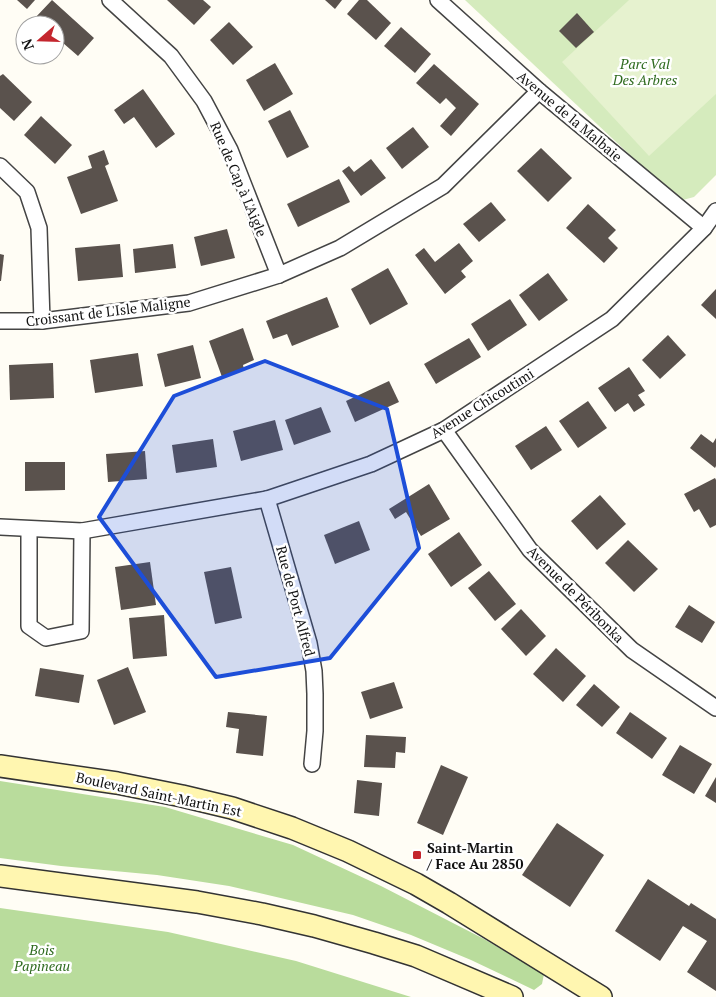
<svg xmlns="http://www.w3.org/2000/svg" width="716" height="997" viewBox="0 0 716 997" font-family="'PT Serif',serif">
  <rect width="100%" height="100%" fill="#fffdf5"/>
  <!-- green -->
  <polygon fill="#d5ebbd" points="465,0 716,0 716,175 694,197 679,201"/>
  <!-- forest -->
  <g fill="#b9dc9c">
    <polygon points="0,781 165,807 293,845 381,886 484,939 544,974 542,984 534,990 471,960 411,935 353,915 229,886 157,875 61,866 0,858"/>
    <polygon points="0,908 168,932 296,961 411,997 0,997"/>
  </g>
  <!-- pitch -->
  <polygon fill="#e6f2cf" points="629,0 716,0 716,94 649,156 562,62"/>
  <!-- building -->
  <g fill="#5a524d">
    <polygon points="17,0 35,0 27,9"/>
    <polygon points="52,0 94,38 78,56 55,36 55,25 43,25 35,18"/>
    <polygon points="167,0 203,0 211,7 194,25"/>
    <polygon points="325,0 342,0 335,9"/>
    <polygon points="359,0 367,0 391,23 376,40 347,14"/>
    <polygon points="577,13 594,32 576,48 559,31"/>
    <polygon points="229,22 253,47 233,65 210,40"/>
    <polygon points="401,27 431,54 415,73 384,46"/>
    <polygon points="275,63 293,94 264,111 246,80"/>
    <polygon points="434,64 479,104 451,136 440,126 456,108 446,98 440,104 416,83"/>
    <polygon points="3,74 32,102 14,121 0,108 0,76"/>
    <polygon points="143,89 175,134 156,148 134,117 124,124 114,110"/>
    <polygon points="290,110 309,147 287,158 268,121"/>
    <polygon points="41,116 72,145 55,164 24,135"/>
    <polygon points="413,127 429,147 402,169 386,148"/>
    <polygon points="541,148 572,178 548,202 517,171"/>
    <polygon points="104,150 109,164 105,166 118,201 81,214 67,177 92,168 88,156"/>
    <polygon points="371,159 386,178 361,196 342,171 349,166 354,172"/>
    <polygon points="339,179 350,202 298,227 287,204"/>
    <polygon points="491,202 506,220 479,242 463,224"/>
    <polygon points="588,204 616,230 608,238 618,248 604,263 566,228"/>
    <polygon points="227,229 235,258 201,266 194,237"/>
    <polygon points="459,243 473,261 461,271 466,277 445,294 415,255 424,248 435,262"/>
    <polygon points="120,244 123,277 78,281 75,248"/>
    <polygon points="173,244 176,268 135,273 133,249"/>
    <polygon points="0,254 4,255 1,281 0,281"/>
    <polygon points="388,268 408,304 370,325 351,289"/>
    <polygon points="548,273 568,300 539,321 519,295"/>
    <polygon points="716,289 716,319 701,305"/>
    <polygon points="327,297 339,327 292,346 287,334 273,339 266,321"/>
    <polygon points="510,299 527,325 488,351 471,324"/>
    <polygon points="243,328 254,360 243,365 244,369 222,377 209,341"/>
    <polygon points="668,335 686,355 660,379 642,360"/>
    <polygon points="469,338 481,357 436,384 424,364"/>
    <polygon points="193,345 201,378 165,387 157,354"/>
    <polygon points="138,353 143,386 95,393 90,360"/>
    <polygon points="53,363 54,398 10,400 9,365"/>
    <polygon points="629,367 645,391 638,395 645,405 634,412 628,403 615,412 598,388"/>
    <polygon points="389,381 399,402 355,422 346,401"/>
    <polygon points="588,401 607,428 578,448 559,421"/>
    <polygon points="321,407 331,432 294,445 285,420"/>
    <polygon points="275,420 283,450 241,461 233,431"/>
    <polygon points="546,426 562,450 531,470 515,446"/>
    <polygon points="701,434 713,443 716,438 716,466 715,468 690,448"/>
    <polygon points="213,439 217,467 176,473 172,445"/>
    <polygon points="145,451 147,479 108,482 106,454"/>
    <polygon points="25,462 65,462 65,490 25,491"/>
    <polygon points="715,478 716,480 716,525 710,528 699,509 694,512 684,494"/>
    <polygon points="429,484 450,519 421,536 406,512 395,519 389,509"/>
    <polygon points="600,495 626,524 597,550 571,521"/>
    <polygon points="359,521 370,550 335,564 324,535"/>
    <polygon points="459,532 482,565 451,587 428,554"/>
    <polygon points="628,540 658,569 634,592 605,563"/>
    <polygon points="150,562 156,605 121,610 115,567"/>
    <polygon points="231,567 242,618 215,624 204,572"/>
    <polygon points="489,571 516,604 495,621 468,588"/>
    <polygon points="689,605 715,622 702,643 675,627"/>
    <polygon points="521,609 546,636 526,656 501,629"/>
    <polygon points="164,615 167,656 133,659 129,618"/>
    <polygon points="556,648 586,676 563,702 533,674"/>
    <polygon points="128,667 146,712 114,725 97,680"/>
    <polygon points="40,668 84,675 79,703 35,696"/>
    <polygon points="394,682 403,708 370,719 361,692"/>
    <polygon points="594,684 620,707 602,727 576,705"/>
    <polygon points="228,712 267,716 263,756 236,753 239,729 226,727"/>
    <polygon points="630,712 667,738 652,759 616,733"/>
    <polygon points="366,735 406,737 405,753 396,752 395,768 364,767"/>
    <polygon points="680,745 712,764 694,794 662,775"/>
    <polygon points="441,765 468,777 443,835 417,823"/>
    <polygon points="716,777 716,803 705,796"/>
    <polygon points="357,780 382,783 379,816 354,813"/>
    <polygon points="557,823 604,855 570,907 522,875"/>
    <polygon points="648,879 689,906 691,903 716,919 716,991 687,972 707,941 683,926 660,961 615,931"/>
  </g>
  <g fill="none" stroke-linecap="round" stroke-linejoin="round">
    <defs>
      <g id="street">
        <polyline points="110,0 171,56 204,101 230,150 279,275"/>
        <polyline points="438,0 539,91 704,228"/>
        <polyline points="0,166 27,192 39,228 42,321"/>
        <polyline points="0,321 42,321 189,303 279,275 340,248 443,186 539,91"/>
        <polyline points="444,430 530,550 632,650 716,708"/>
        <polyline points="267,499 309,643 314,671 315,694 315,731 312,764"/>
        <polyline points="0,527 82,531 267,499 371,464 444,430 612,319 704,228 716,211"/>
        <polyline points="29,529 29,626 46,638 81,631 82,531"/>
      </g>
      <g id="secondary">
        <polyline points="0,766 117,783 182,796 232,808 292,828 348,851 416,884 449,903 601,997"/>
        <polyline points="0,876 197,902 262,914 314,926 374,943 416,956 512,997"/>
      </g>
    </defs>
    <!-- street casing -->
    <use href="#street" stroke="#444" stroke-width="18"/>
    <!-- secondary casing -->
    <use href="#secondary" stroke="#333" stroke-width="24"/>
    <!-- street -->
    <use href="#street" stroke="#fff" stroke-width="15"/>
    <!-- secondary -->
    <use href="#secondary" stroke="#fff6b0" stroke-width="21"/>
  </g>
  <!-- marked area -->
  <path fill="#1d4ed8" fill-opacity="0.2" stroke="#1d4ed8" stroke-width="4" stroke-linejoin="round" d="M265 361 387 409 419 548 330 658 216 677 99 517 174 396Z"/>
  <!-- markers -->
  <rect fill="#c4262e" stroke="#fff" stroke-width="2" x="412" y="850" width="10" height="10" rx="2.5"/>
  <g text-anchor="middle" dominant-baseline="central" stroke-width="5" stroke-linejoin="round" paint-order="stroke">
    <!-- park labels -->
    <g font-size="14" font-style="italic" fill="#2f6b1f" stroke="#fff">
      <text x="645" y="63">Parc Val<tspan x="645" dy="16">Des Arbres</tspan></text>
      <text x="42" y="949">Bois<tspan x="42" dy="16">Papineau</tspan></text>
    </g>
    <!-- street labels -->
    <g font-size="14" fill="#111" stroke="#fff">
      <text transform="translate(570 116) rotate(40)">Avenue de la Malbaie</text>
      <text transform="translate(239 179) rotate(67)">Rue de Cap à L'Aigle</text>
      <text transform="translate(108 311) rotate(-7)">Croissant de L'Isle Maligne</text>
      <text transform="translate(482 403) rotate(-32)">Avenue Chicoutimi</text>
      <text transform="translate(576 594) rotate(45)">Avenue de Péribonka</text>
      <text transform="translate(296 601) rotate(75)">Rue de Port Alfred</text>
      <text transform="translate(159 794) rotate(12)">Boulevard Saint-Martin Est</text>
    </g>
    <!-- poi labels -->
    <g font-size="14" font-weight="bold" fill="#111" stroke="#fff" text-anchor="start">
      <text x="427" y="847">Saint-Martin<tspan x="427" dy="16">/ Face Au 2850</tspan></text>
    </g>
  </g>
  <!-- north arrow -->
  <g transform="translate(40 40) rotate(250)"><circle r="24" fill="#ffffff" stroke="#a0a0a0"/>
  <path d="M0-4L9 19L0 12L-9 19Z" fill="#c4262e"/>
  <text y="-8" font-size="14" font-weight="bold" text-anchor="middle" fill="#111111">N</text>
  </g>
</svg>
